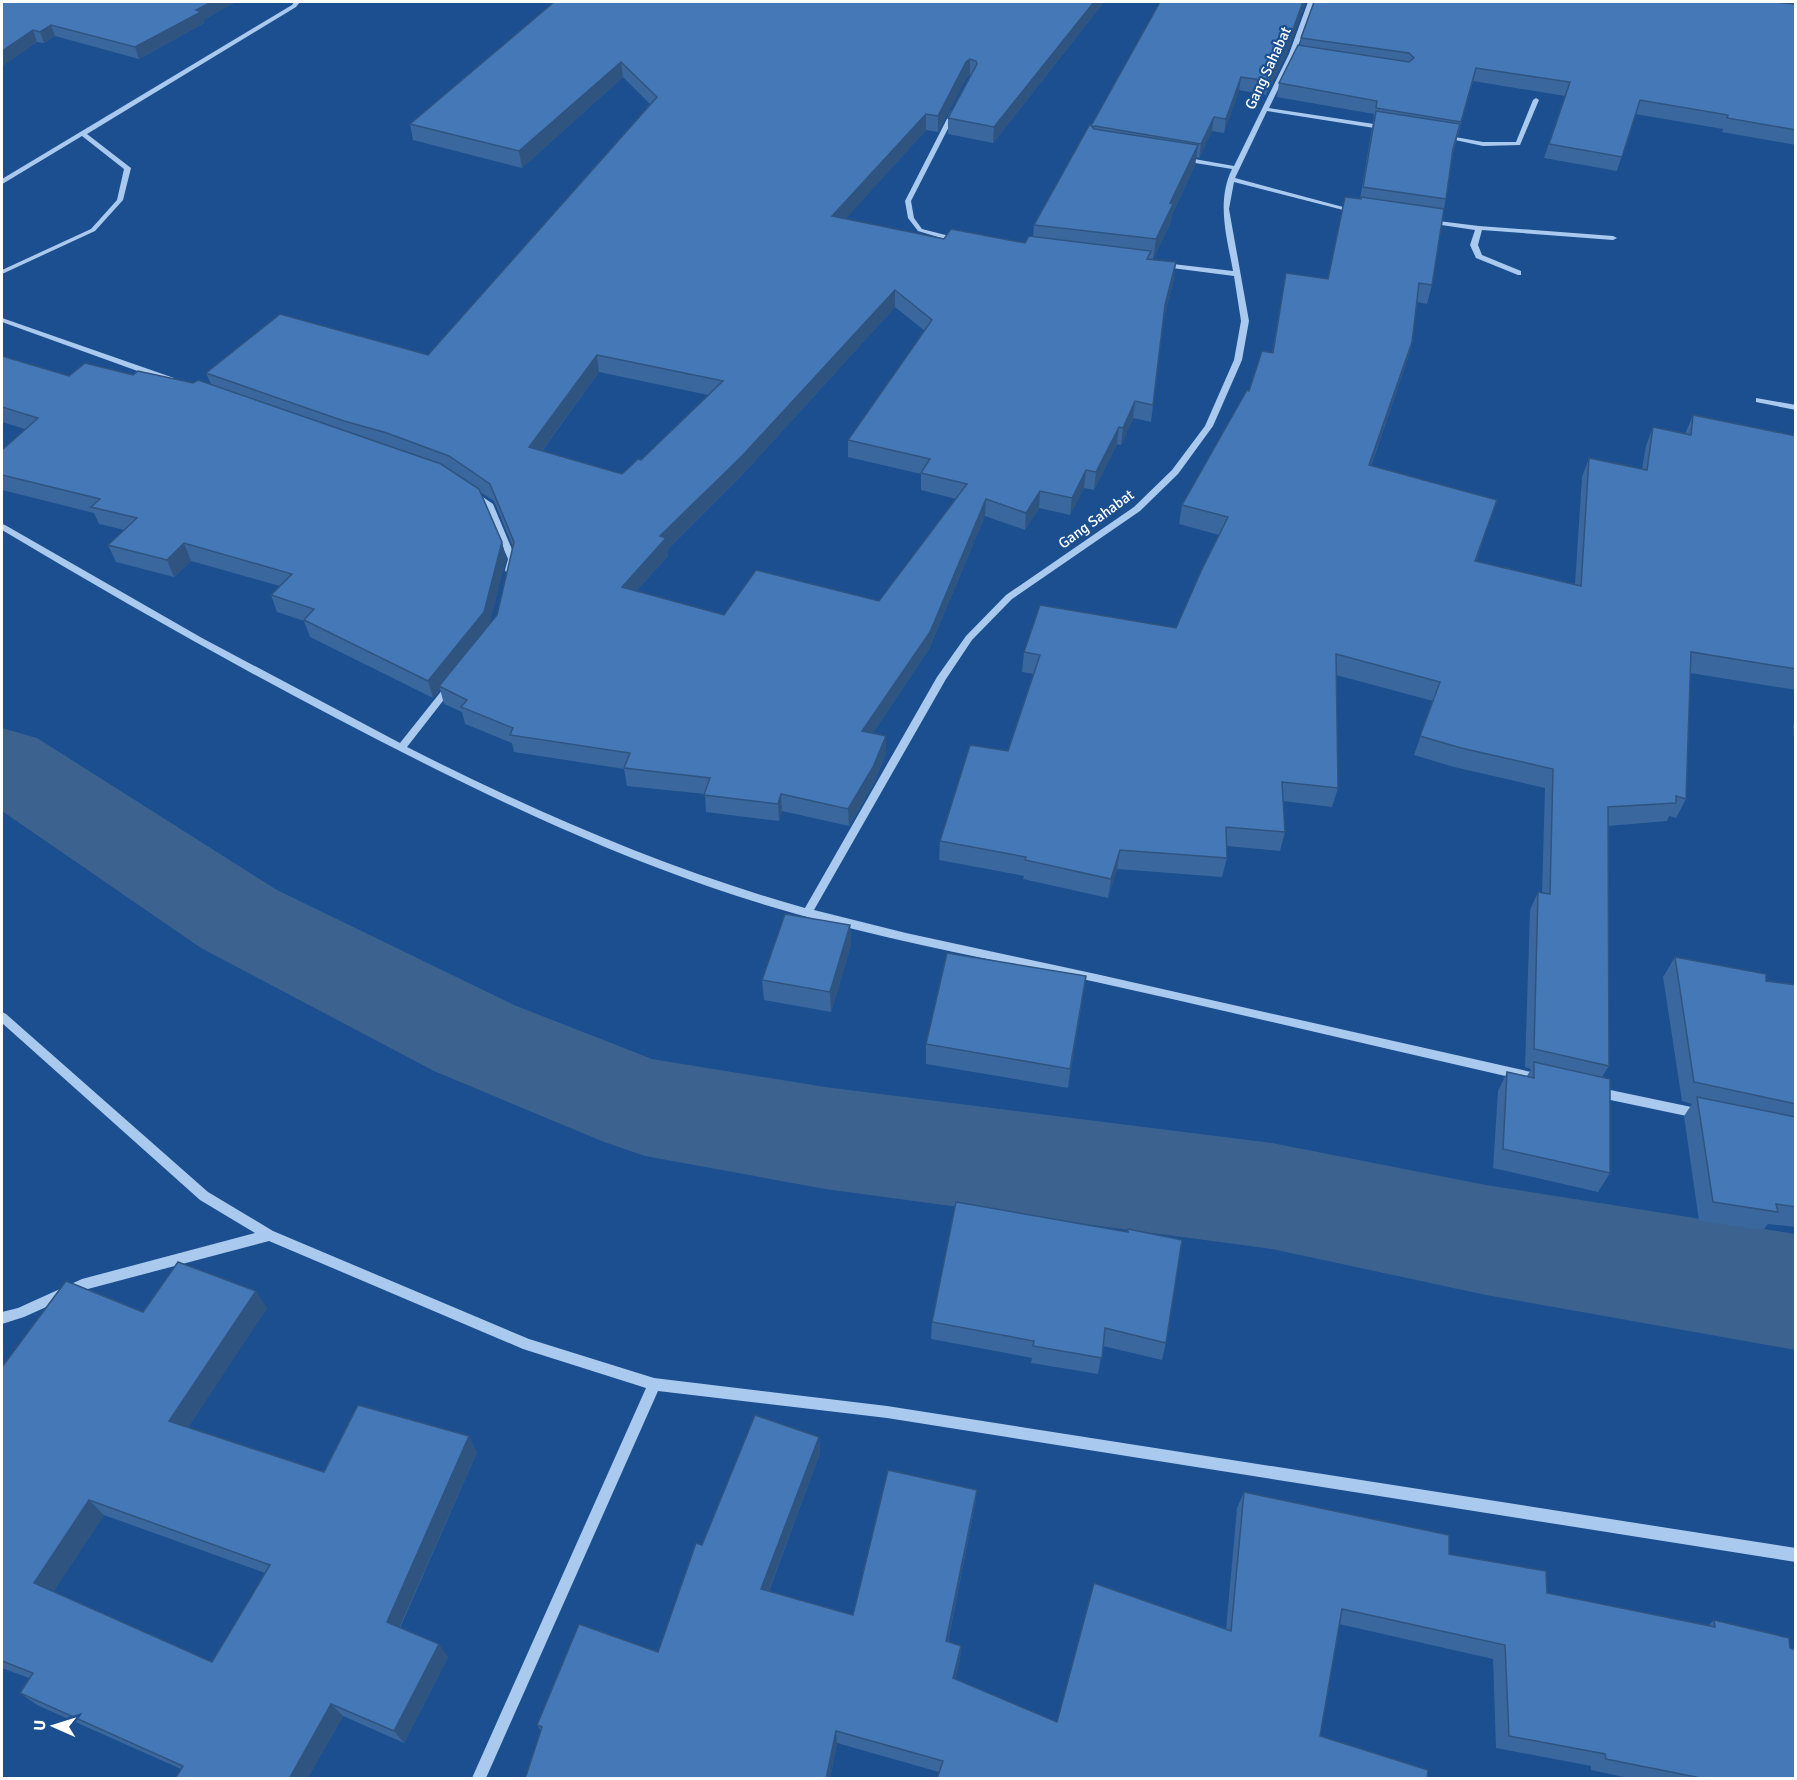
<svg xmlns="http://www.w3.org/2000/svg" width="1797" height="1780" viewBox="0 0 1797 1780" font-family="Signika,sans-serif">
  <rect width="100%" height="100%" fill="#1b4f8f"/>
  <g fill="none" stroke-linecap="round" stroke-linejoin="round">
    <!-- river -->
    <polygon fill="#3c6290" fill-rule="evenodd" points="2,728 37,738 277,890 514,1005 652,1059 825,1087 1272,1143 1486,1185 1796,1234 1796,1350 1486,1295 1272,1249 825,1189 645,1156 604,1142 434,1071 201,948 2,811"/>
    <!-- minor -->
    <g fill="#a9c9ee" fill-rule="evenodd">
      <polygon points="294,2 300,2 296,7 87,134 131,168 123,200 95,231 2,274 2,270 91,229 117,200 124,169 82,136 4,183 2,184 2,179 292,5"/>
      <path d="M1308 2H1314L1295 54 1269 108 1387 126 1390 128 1387 130 1267 111 1235 178 1358 211 1355 213 1234 182 1229 209 1249 321 1242 360 1213 426 1178 474 1140 511 1012 599 972 640 946 679 814 910 906 933 1096 974 1540 1074 1544 1076 1546 1079 1544 1082 1540 1084C1392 1050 1244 1015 1096 982 967 954 836 931 710 887 580 842 456 781 334 717 221 658 111 595 2 530V524L5 525 202 638 400 743 447 684H453L455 686 453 688 407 747C535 812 666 869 805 908L937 677 966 636 1006 595 1134 507 1172 470 1205 426 1234 360 1241 321 1234 276 1164 267 1160 265 1164 263 1233 271C1227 237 1216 202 1232 169L1183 161 1180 159 1183 157 1234 166 1289 54Z"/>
      <polygon points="1536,98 1539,100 1520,145 1483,146 1441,137 1444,135 1483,142 1516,142 1533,100"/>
      <polygon points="954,109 957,111 911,201 914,218 922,229 961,239 962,241 958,243 918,231 908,218 905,201 951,111"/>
      <polygon points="1430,220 1479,226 1613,236 1617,238 1613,240 1482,230 1478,245 1482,255 1521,271 1521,275 1518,275 1476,258 1470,245 1475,230 1428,223 1428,221"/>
      <polygon points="2,318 174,378 175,380 171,382 168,382 2,322"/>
      <polygon points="1756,398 1796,405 1796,410 1756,402"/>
      <polygon points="474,491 493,504 516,559 512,572 506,572 505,570 508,559 485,505 470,494"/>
      <polygon points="2,1012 6,1014 208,1192 273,1231 529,1339 654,1378 887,1406 1796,1548 1796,1562 887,1418 658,1391 486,1778 472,1778 646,1388 523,1349 269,1241 84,1290 24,1317 2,1324 2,1312 18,1308 82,1279 255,1233 200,1200 2,1023"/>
      <polygon points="1596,1087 1701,1109 1705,1110 1707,1114 1705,1118 1701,1119 1596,1097 1592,1095 1590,1092 1592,1089"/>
    </g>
  </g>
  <!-- wall -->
  <g fill="#3a679d" fill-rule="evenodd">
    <polygon points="2,2 236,2 203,20 204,23 139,59 55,36 44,43 37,42 2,66"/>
    <path d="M554 2H1104L993 143 948 134V118L971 75H970L966 78 938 132 926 130 845 219 944 239 1025 243 1033 237 1034 225 1091 126 1287 53 1266 95 1239 90 1224 133 1212 131 1199 158 1196 157 1195 165 1172 215 1170 224 1153 259 1174 279 1163 321 1151 422 1133 418 1121 445 1117 444 1094 490 1084 488 1070 515 1039 508 1025 530 985 516 929 649 873 733 886 736V753L873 785 849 826 782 811 779 821 706 812 705 794 627 786 624 769 514 752 512 743 465 724 462 712 444 704 440 689 433 698 310 637 304 621 277 612 271 595 280 586 191 561 174 577 116 562 108 545 124 530 99 524 94 513 2 490V450L25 429 2 422V356L69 376 133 375 193 383 211 384 206 373 428 355 650 104 623 77 522 168 413 140 410 124ZM895 307 925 331 848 440V457L921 474V490L956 499 879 601 724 615 636 591 668 556V549L744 473ZM599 372 708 395 641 460 622 474 542 451ZM480 492 494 501 513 547 497 615 489 624 506 559 502 542Z"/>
    <polygon points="1796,4 1796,145 1722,132 1723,129 1635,114 1617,171 1544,158 1565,96 1473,81 1453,153 1432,285 1427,304 1417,302 1412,342 1407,361 1371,466 1497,500 1476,561 1575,584 1582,477 1589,458 1642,469 1646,446 1653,427 1685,434 1693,415 1793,435 1796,430 1796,690 1690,673 1686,799 1676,818 1669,816 1667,821 1608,826 1609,1066 1602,1077 1610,1173 1598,1192 1493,1168 1498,1091 1507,1072 1527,1076 1531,1069 1525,1067 1530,910 1538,892 1542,893 1545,788 1454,767 1414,755 1433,701 1336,675 1338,788 1332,807 1283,801 1285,832 1280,851 1227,846 1227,858 1222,877 1117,869 1108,898 1023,879 1024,876 939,860 940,841 1008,751 1033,674 1022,672 1024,652 1176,628 1219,535 1179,524 1182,505 1249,391 1272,353 1283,292 1328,279 1360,199 1373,122 1374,114 1277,97 1279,83 1300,45 1301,38"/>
    <polygon points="1796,722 1796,761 1793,726"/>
    <polygon points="850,925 851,945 831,1012 764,1000 762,980"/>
    <polygon points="1675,957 1766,981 1796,985 1796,1227 1768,1224 1763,1230 1699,1221 1684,1116 1692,1104 1682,1101 1663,977"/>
    <polygon points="1083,996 1068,1088 926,1064 926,1044"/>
    <polygon points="956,1202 1166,1343 1162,1360 1103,1346 1098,1374 1031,1363 1032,1358 931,1339 932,1322"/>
    <path d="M267 1308 188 1427 324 1472 477 1452 400 1628 448 1657 404 1743 343 1716 307 1779H175L181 1769 37 1705 20 1693 29 1678 2 1668V1367L143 1312ZM104 1515 265 1573 212 1662 53 1592Z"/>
    <polygon points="819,1437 820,1453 769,1591 853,1615 977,1490 975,1505 948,1642 961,1646 960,1659 955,1679 1057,1722 1226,1630 1237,1508 1244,1492 1449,1554 1547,1593 1708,1626 1714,1620 1796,1779 1633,1779 1591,1770 1591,1766 1496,1748 1493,1659 1339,1624 939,1772 837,1743 830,1779 525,1779 541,1731 537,1725 658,1652 702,1545"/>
  </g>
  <!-- shaded-wall -->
  <g fill="#305480">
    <polygon points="212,2 236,2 203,20 204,23 139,59 135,47"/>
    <polygon points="1094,2 1104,2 993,143 994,127"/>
    <polygon points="1303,2 1306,2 1287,53 1266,95 1269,81"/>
    <polygon points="51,25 55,36 44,43 40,32"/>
    <polygon points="33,30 37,42 2,66 2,51"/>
    <polygon points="970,59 970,75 966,78 938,132 938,116 966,62"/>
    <polygon points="621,62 623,77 522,168 519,151"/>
    <polygon points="1241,77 1239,90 1224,133 1226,119"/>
    <polygon points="926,114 926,130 833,233 832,216"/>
    <polygon points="1214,117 1212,131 1199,158 1201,144"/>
    <polygon points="1198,145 1195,165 1172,215 1170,224 1153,259 1156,239 1170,203"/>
    <polygon points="1176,262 1174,279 1163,322 1165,305"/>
    <polygon points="895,290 895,307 744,473 668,549 668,556 624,604 622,587 660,536"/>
    <polygon points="1412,342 1407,361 1364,484 1369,465"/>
    <polygon points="597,355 599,372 532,464 529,447"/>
    <polygon points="1135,401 1133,418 1121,445 1123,428"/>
    <polygon points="1119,427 1117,444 1094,490 1096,472"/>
    <polygon points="1086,470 1084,488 1070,515 1072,498"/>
    <polygon points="1040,491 1039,508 1025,530 1026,513"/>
    <polygon points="986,499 985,516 929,649 863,748 862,731"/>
    <polygon points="502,542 506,559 488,629 439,686 440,689 433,698 428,681"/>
    <polygon points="184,543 191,561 174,577 167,560"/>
    <polygon points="886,736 886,753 873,785 849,826 848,809"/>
    <polygon points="781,794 782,811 779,821 778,804"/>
    <polygon points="1120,850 1117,869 1108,898 1111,879"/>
    <polygon points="850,925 851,945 831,1012 830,992"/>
    <polygon points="1086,976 1083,996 1068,1088 1070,1069"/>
    <polygon points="256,1291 267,1308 182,1437 169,1421"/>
    <polygon points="469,1436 477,1452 396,1635 387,1622"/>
    <polygon points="819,1437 820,1453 764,1603 761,1589"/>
    <polygon points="977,1490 975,1505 945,1655 946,1641"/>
    <polygon points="89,1500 104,1515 50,1597 34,1583"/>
    <polygon points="439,1644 448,1657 404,1743 394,1731"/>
    <polygon points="961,1646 960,1659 952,1691 953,1678"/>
    <polygon points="331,1704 343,1716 307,1779 289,1779"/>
    <polygon points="836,1731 837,1743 830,1779 826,1779"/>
  </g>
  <!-- building -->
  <g fill="#4478b7" stroke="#305480" stroke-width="1.5" fill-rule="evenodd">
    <polygon points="2,2 212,2 196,10 201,12 135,47 51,25 40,32 33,30 2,51"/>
    <path d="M554 2H1094L994 127 948 118 977 64 976 61 970 59 966 62 938 116 926 114 832 216 944 239 951 229 1025 243 1029 236 1151 251 1147 259 1176 262 1165 305 1153 405 1135 401 1123 428 1119 427 1096 472 1086 470 1072 498 1040 491 1026 513 986 499 930 632 862 731 886 736 873 767 848 809 781 794 778 804 704 795 710 778 624 768 630 753 510 735 513 728 461 707 467 700 439 686 497 615 514 542 490 484 449 456 387 433 344 421 206 373 280 314 428 355 657 97 621 62 519 151 410 124ZM895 290 932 320 848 440 930 459 921 473 967 484 879 601 756 570 724 615 622 587 666 538 660 536 742 456ZM597 355 723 381 641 460 638 459 622 474 529 447Z"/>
    <polygon points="1160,2 1303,2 1289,40 1269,81 1241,77 1226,119 1214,117 1201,144 1095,126 1092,127 1091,126"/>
    <polygon points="1314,2 1773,2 1796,4 1796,130 1727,118 1728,115 1640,100 1622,157 1549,144 1570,82 1476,68 1461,122 1376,108 1377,101 1279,83 1298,45 1409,62 1414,58 1409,53 1301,38"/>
    <polygon points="1376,111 1460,124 1453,149 1446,199 1363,187"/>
    <polygon points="1090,124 1094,129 1198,145 1170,203 1173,204 1156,239 1034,225"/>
    <polygon points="1345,197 1361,199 1361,197 1444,209 1432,285 1419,283 1412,342 1369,465 1497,500 1475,561 1581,586 1589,458 1647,470 1653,427 1691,435 1693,415 1796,436 1796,669 1691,652 1686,799 1676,796 1676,803 1608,807 1609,1066 1534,1049 1538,892 1550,894 1553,769 1461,748 1420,736 1440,682 1336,654 1338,788 1282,782 1285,832 1226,827 1227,858 1120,850 1111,879 1025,860 1026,857 940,841 970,745 1008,751 1040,655 1024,652 1040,605 1176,628 1202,569 1228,517 1182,505 1247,390 1249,391 1262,351 1273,353 1286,273 1328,279"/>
    <polygon points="2,356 69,376 85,363 133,375 138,371 193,383 198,380 441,464 479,489 502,542 484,612 428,681 304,620 314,609 271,595 292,574 184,543 167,560 108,545 137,518 91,507 100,499 2,475 2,450 38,418 2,407"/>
    <polygon points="785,914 850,925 830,992 762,980"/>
    <polygon points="947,953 1086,976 1070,1069 926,1044"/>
    <polygon points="1675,957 1766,974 1766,981 1796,985 1796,1104 1694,1082"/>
    <polygon points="1534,1062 1610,1079 1610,1173 1503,1149 1507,1072 1534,1078"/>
    <polygon points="1697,1097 1796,1117 1796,1207 1776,1204 1778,1212 1713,1202"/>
    <polygon points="956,1202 1128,1232 1128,1229 1182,1240 1166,1343 1105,1328 1102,1358 1033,1346 1034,1341 932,1322"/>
    <path d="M178 1262 256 1291 169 1421 324 1472 358 1405 469 1436 387 1622 439 1644 394 1731 331 1704 289 1779H175L183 1766 20 1693 33 1673 2 1661V1367L66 1281 143 1312ZM89 1500 270 1565 212 1662 34 1583Z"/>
    <polygon points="755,1415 819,1437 761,1589 853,1615 888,1470 977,1490 946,1641 961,1646 953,1678 1057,1722 1094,1583 1231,1631 1244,1492 1449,1535 1449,1554 1546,1571 1547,1593 1715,1627 1714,1620 1789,1638 1790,1648 1796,1650 1796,1779 1706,1779 1606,1759 1605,1754 1509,1736 1505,1645 1342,1609 1320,1736 1428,1770 1427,1779 937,1779 943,1761 836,1731 826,1779 525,1779 542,1727 537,1725 579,1624 658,1652 696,1543 702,1545"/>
  </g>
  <g text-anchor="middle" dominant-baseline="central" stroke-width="4.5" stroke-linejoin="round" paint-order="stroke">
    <!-- far-street labels -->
    <g font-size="15" fill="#fff" stroke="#1b4f8f">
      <text transform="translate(1268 68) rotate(-65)">Gang Sahabat</text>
      <text transform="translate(1096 519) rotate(-36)">Gang Sahabat</text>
    </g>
  </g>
  <!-- border -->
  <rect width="1797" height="1780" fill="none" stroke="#ffffff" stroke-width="6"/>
  <!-- north arrow -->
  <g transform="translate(54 1726) rotate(273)" stroke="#1b4f8f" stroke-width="4.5" paint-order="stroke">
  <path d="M0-4.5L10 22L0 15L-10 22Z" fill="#ffffff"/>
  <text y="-9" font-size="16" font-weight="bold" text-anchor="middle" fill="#ffffff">U</text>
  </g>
</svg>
